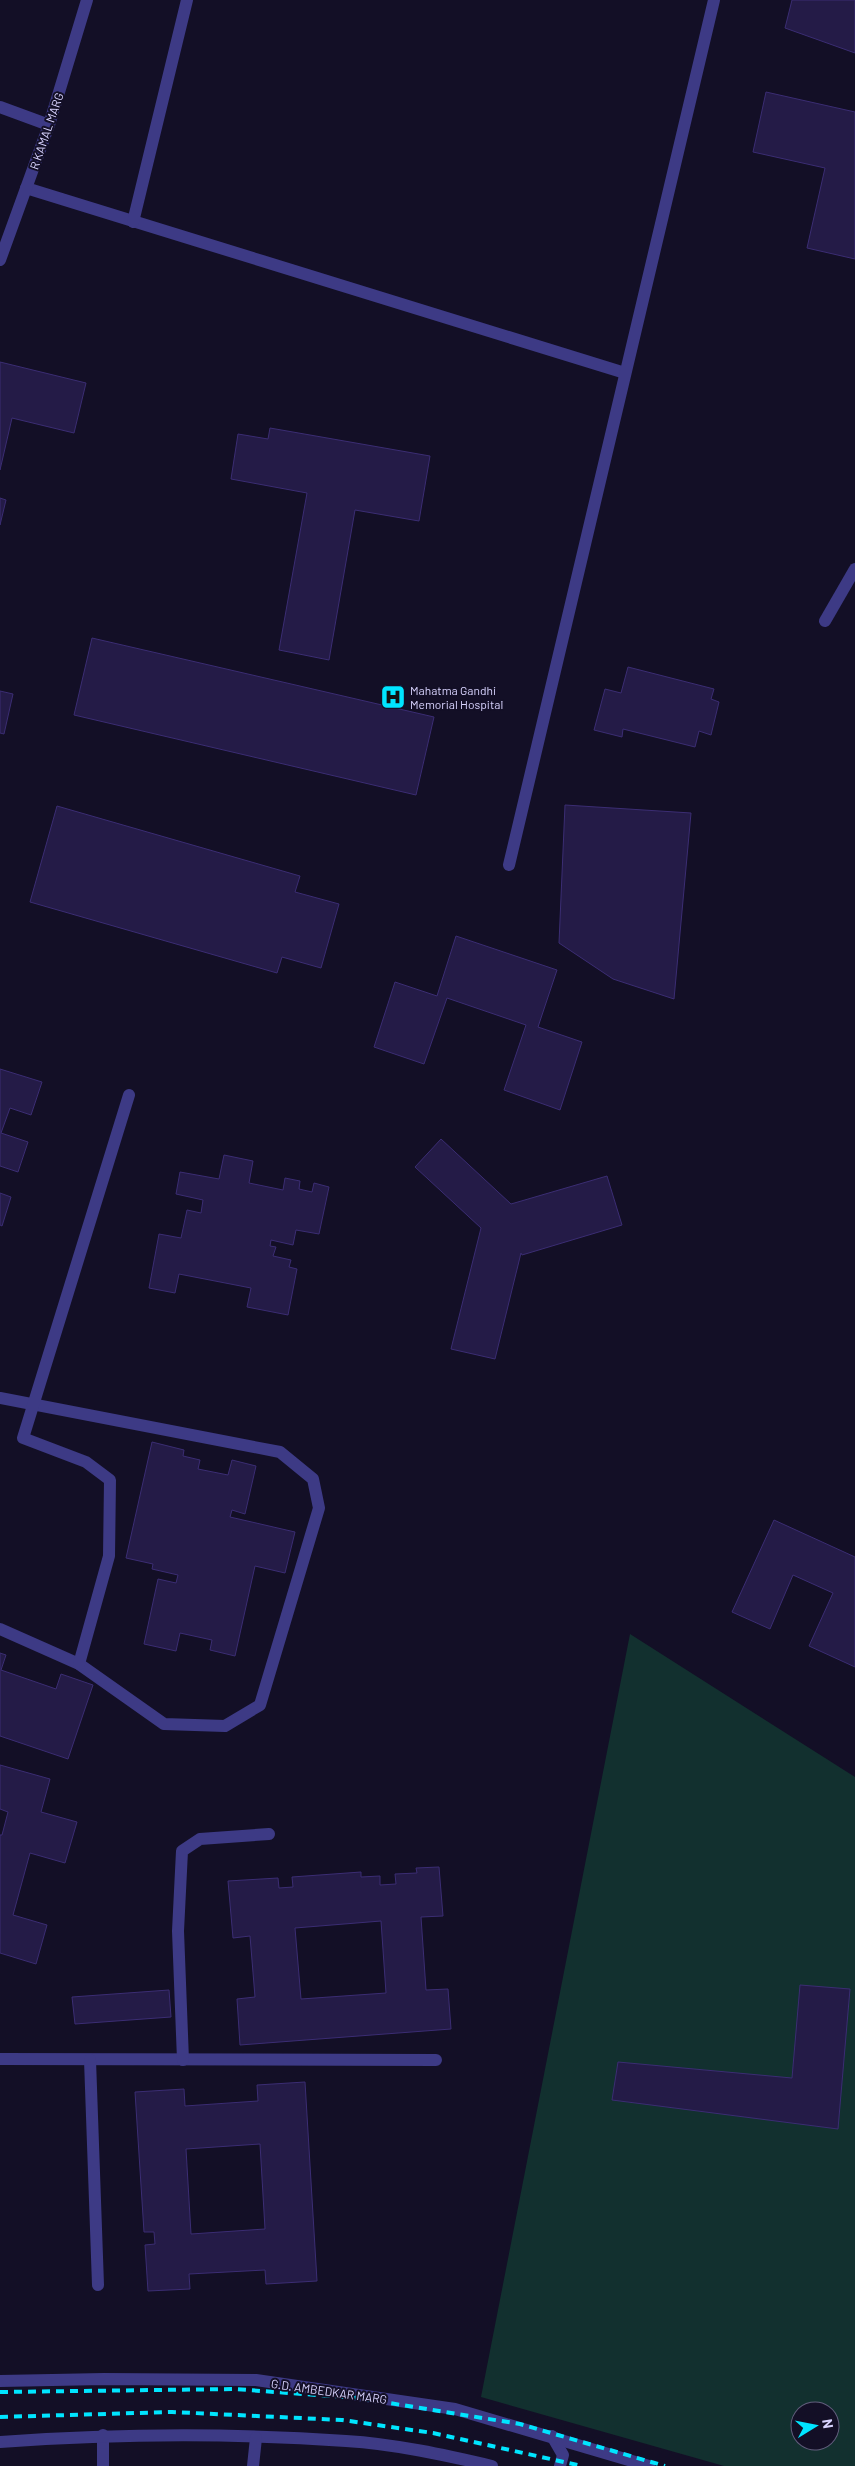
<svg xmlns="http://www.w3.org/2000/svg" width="855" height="2466" viewBox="0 0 855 2466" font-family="Barlow,sans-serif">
  <rect width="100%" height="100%" fill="#130f26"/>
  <!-- green -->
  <path fill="#12302f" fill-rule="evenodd" d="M630 1634 855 1777V2466H724L481 2397ZM800 2411H830V2441H800Z"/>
  <!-- building -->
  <g fill="#241b47" stroke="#3b2d73" fill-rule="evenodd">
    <polygon points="792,0 855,0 855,53 785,28"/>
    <polygon points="766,92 855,112 855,259 807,248 825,168 753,152"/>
    <polygon points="0,362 86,383 74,433 12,418 0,470"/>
    <polygon points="270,428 430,456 419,521 355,510 329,660 279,650 307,493 231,479 238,434 268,439"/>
    <polygon points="0,498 6,500 0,525"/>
    <polygon points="92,638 434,717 416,795 74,715"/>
    <polygon points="628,667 714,689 711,699 719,702 711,735 699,731 695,747 623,729 622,737 594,730 605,689 621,693"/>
    <polygon points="0,691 13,694 4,734 0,733"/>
    <polygon points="565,805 691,813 674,999 613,979 559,943"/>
    <polygon points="57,806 300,876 295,892 339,904 321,968 282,957 277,973 30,902"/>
    <polygon points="456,936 557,970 538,1027 582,1042 560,1110 504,1090 526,1025 447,998 424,1064 374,1047 395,982 437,996"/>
    <polygon points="0,1069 42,1082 31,1115 10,1108 1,1133 28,1142 18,1172 0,1166"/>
    <polygon points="441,1139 511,1204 607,1176 622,1225 522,1255 521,1253 495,1359 451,1349 481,1228 415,1167"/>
    <polygon points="224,1155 253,1161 249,1183 283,1190 285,1178 300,1181 299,1189 312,1192 314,1183 329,1187 319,1234 296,1230 293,1245 271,1240 270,1246 276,1247 273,1256 291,1260 289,1267 297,1269 288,1315 247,1307 251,1288 179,1274 175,1293 149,1288 159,1234 181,1238 187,1210 201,1213 203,1200 176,1194 180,1172 219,1179"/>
    <polygon points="0,1193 11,1197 2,1226 0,1225"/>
    <polygon points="152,1442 184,1450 183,1456 200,1460 198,1469 228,1475 232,1460 256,1466 245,1514 232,1510 230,1517 295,1532 285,1573 255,1566 235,1656 210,1650 212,1640 180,1633 176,1651 144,1644 158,1579 176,1583 178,1575 152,1569 153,1564 126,1558"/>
    <polygon points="774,1520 855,1557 855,1667 809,1646 833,1593 793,1575 770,1629 732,1612"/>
    <polygon points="0,1653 6,1655 1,1670 56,1689 61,1674 93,1685 68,1759 0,1736"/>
    <polygon points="0,1765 50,1779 41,1812 77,1822 65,1863 30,1853 13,1915 47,1925 36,1964 0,1953 0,1835 2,1835 8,1812 0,1809"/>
    <path d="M439 1867 443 1916 421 1917 426 1990 448 1989 451 2029 240 2045 237 1999 255 1997 250 1936 233 1938 228 1881 278 1878 279 1888 293 1887 292 1877 361 1872V1877L380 1876V1885L396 1884 395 1874 417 1873 416 1868ZM381 1921 386 1993 301 1999 295 1928Z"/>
    <polygon points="800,1985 850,1989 838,2129 612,2100 618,2062 792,2078"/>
    <polygon points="169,1990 171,2017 75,2024 72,1997"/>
    <path d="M305 2082 317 2281 266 2284 265 2270 189 2274 190 2289 148 2291 145 2245 155 2244 154 2232H144L135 2092 184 2089 185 2106 258 2101 257 2085ZM260 2144 265 2229 191 2234 186 2149Z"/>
  </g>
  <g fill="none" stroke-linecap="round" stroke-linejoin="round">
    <!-- minor -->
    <g stroke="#3d3a85" stroke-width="12">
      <polyline points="0,107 49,125"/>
      <polyline points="26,188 625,373"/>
      <polyline points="133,222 187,0"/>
      <polyline points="0,260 49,125 87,0"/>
      <polyline points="825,621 855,569"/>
      <polyline points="509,865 714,0"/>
      <polyline points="0,1398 280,1452 313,1479 319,1508 260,1705 225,1726 164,1724 79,1664 0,1629"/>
      <polyline points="79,1664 109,1556 110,1480 86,1462 23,1438 129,1095"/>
      <polyline points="0,2059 436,2060"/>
      <polyline points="90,2060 98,2285"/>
      <polyline points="183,2060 178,1931 182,1851 200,1839 269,1834"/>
      <polyline points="0,2381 104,2379 256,2380 455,2409 649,2466"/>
      <polyline points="103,2435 103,2466"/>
      <polyline points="552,2436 563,2455 560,2466"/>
      <path d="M0 2442C113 2434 233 2433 346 2441 395 2444 445 2455 492 2466"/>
      <polyline points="253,2466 256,2438"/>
    </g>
    <!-- rail -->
    <g stroke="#00e5ff" stroke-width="4" stroke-dasharray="8 6" stroke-linecap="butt">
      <polyline points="0,2392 234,2389 358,2398 520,2424 665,2466"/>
      <polyline points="0,2417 172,2412 342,2420 433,2433 582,2466"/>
    </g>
  </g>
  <!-- icons -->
  <defs>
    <symbol id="hospital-square" viewBox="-11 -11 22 22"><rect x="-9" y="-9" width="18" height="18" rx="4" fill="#00e5ff" stroke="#130f26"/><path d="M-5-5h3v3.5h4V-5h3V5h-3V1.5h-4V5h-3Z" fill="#111"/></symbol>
  </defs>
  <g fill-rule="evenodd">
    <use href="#hospital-square" x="379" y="683" width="28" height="28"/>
  </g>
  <g text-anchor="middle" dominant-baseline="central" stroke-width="4" stroke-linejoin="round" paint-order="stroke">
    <!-- street labels -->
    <g font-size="12" fill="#d9d4ff" stroke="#130f26">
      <text transform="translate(46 131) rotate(-71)">R KAMAL MARG</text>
      <text transform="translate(329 2391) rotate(8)">G.D. AMBEDKAR MARG</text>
    </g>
    <!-- poi labels -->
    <g font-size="12" fill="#d9d4ff" stroke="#130f26" text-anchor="start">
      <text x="410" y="690">Mahatma Gandhi<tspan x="410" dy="14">Memorial Hospital</tspan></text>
    </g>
  </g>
  <!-- north arrow -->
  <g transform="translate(815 2426) rotate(80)"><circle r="24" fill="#130f26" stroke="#625e7d"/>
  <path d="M0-4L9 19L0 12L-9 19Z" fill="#00e5ff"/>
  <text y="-8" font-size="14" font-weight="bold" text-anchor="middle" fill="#d9d4ff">N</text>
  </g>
</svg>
